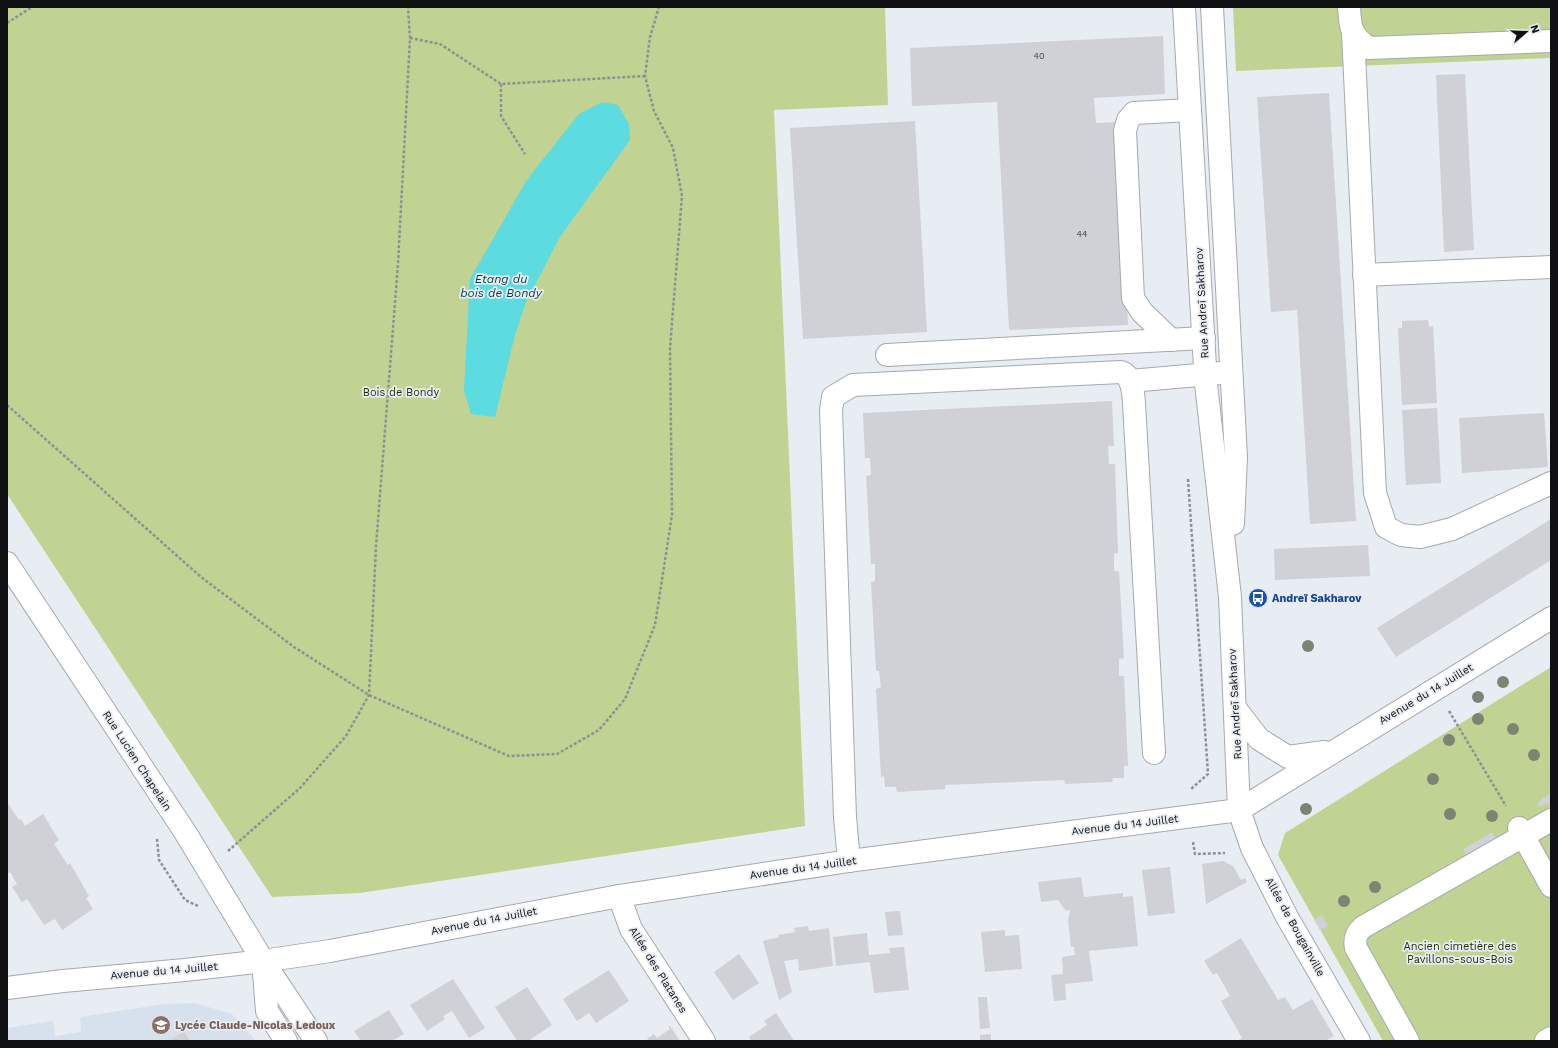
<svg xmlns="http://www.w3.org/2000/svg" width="1558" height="1048" viewBox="0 0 1558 1048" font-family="'Work Sans',sans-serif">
  <rect width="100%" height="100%" fill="#e8edf3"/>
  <!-- built -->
  <polygon fill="#d7e1ed" points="195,1003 232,1014 256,1041 7,1041 7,1028 53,1021 55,1036 81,1032 80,1017 164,1004"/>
  <!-- green -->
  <g fill="#c1d392">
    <polygon points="7,7 885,7 888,105 774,110 805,826 360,893 272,897 7,494"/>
    <polygon points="1233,7 1551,7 1551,58 1236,71"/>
    <polygon points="1551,667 1551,1041 1383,1041 1278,855 1285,833"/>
  </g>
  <!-- water -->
  <polygon fill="#5cdbe0" points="602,102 618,105 629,124 630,140 560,237 526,302 515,335 495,417 471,414 464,390 470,279 528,178 579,114"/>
  <!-- building -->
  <g fill="#d0d0d7">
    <polygon points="1163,36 1165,94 1094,98 1096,123 1117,122 1128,325 1009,330 997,102 912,106 910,48"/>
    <polygon points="1465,74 1474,250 1444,252 1436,75"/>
    <polygon points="1329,93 1356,521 1310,524 1297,310 1271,312 1257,97"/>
    <polygon points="915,121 927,332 803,339 790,128"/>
    <polygon points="1428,320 1429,327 1433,326 1437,403 1402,405 1398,328 1402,328 1402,321"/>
    <polygon points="1112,401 1114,446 1108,446 1109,464 1115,464 1118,553 1114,554 1114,571 1119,571 1124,658 1119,659 1119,676 1124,676 1128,766 1124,766 1124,778 1113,778 1112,782 1065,784 1064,780 945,785 945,789 897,792 896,787 885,787 884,776 881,777 876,689 881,687 879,671 876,671 871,582 875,581 875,564 871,564 866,476 871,475 870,458 865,458 863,413"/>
    <polygon points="1437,408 1441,483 1406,485 1402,410"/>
    <polygon points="1544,413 1548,467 1462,473 1459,418"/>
    <polygon points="1551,519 1551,560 1396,657 1377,628"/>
    <polygon points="1368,545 1370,576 1275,580 1274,549"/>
    <polygon points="1551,792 1551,810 1547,803 1540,807 1537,803"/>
    <polygon points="7,802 19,820 21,819 25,826 43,814 59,840 54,844 68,865 70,863 89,896 86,898 93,909 62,930 55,919 44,925 27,899 22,902 12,887 17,884 10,872 7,874"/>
    <polygon points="1492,832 1497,841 1469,858 1463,849"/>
    <polygon points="1223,861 1233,866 1241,880 1245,878 1247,882 1206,904 1202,864"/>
    <polygon points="1170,867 1175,913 1148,916 1142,870"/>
    <polygon points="1081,877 1084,897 1123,893 1123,897 1133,896 1138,946 1089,951 1093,981 1065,984 1066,1000 1054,1001 1051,975 1063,974 1062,957 1075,955 1074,947 1071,947 1068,920 1070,910 1066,911 1058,900 1041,902 1038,882"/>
    <polygon points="900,911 903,935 888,936 885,912"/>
    <polygon points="1322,915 1328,926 1320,930 1314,920"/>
    <polygon points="808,926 809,931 829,928 833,966 799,971 798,959 784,961 792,992 779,1000 763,941 779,937 778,935 795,932 794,928"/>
    <polygon points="1005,930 1005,936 1019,935 1022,969 985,972 981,932"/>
    <polygon points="867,933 869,955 890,953 889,948 904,947 909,990 874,993 870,962 836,966 833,937"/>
    <polygon points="1241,938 1278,1000 1285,997 1293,1010 1312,999 1334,1036 1325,1041 1237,1041 1242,1038 1221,1001 1230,996 1217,973 1213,975 1204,961"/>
    <polygon points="739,954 759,983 733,1000 714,972"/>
    <polygon points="609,970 629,1001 596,1023 589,1013 577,1021 563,999"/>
    <polygon points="453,979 485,1028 469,1038 452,1011 443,1016 445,1019 427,1031 410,1005"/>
    <polygon points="527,987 552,1025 528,1041 517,1041 495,1007"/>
    <polygon points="978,997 987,997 990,1028 980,1029"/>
    <polygon points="389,1010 404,1034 392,1041 361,1041 354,1031"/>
    <polygon points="776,1013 794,1041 751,1041 749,1037 767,1025 764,1021"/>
    <polygon points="668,1026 670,1026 680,1041 649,1041 647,1039 654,1034 657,1038 670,1029"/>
    <polygon points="184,1031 190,1041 169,1041"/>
    <polygon points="991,1034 991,1041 980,1041 980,1035"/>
  </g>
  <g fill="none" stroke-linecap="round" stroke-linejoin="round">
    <defs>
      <g id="minor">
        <polyline points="1184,7 1206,384 1230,597 1239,810 1252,848 1287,917 1359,1041"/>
        <polyline points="1212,7 1236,457 1233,524"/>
        <path d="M1349 7C1350 28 1351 36 1369 48L1551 41"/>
        <polyline points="1353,33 1375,493 1386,527 1401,535 1420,537 1452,529 1551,483"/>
        <polyline points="1364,275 1551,267"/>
        <polyline points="1171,340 1142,312 1133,298 1125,131 1128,120 1134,113 1190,110"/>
        <polyline points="887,355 1204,338"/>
        <polyline points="1130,381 1221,373"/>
        <polyline points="7,563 185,832 263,961 316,1041"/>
        <polyline points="1235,708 1259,739 1288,757 1324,752"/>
        <polyline points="1519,828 1551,886"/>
        <path d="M849 861 845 817 831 410 833 397 853 385 1121 372C1133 376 1133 393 1134 403L1154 753"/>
        <polyline points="619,896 631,929 704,1041"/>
        <polyline points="263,961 267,1011 286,1041"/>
        <polyline points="7,988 63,981 185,970 263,961 330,951 619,896 849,861 1239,810 1551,618"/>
        <path d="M1408 1041 1356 948C1354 939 1356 933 1363 927L1551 820"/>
        <polyline points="1546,1041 1551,1038"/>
      </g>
    </defs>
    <!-- minor casing -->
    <use href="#minor" stroke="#a4a9af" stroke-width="24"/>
    <!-- path -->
    <g stroke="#8d9195" stroke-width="2.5" stroke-dasharray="3 2" stroke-linecap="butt">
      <polyline points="7,23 32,7"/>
      <polyline points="410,38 440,44 501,84 645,76"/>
      <polyline points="501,84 501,116 525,154"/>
      <polyline points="7,405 201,577 294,647 369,695 509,756 557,754 599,730 625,699 655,625 672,515 670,348 682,196 673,148 654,111 645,76 650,37 659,7"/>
      <polyline points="1188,479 1208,774 1191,789"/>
      <polyline points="1449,711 1506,806"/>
      <polyline points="157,839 159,860 185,900 198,906"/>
      <polyline points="1193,842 1195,854 1225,853"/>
      <polyline points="228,851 300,788 346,736 369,695 376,546 398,264 410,38 408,7"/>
    </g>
    <!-- minor -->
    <use href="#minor" stroke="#fff" stroke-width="22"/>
  </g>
  <!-- trees -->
  <g fill="#7d8473">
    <circle cx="1308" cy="646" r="6"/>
    <circle cx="1503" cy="682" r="6"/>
    <circle cx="1478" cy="697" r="6"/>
    <circle cx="1478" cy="719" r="6"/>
    <circle cx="1513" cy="729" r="6"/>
    <circle cx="1449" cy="740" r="6"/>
    <circle cx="1534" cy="755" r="6"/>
    <circle cx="1433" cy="779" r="6"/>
    <circle cx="1306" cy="809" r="6"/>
    <circle cx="1450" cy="814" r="6"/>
    <circle cx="1492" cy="816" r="6"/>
    <circle cx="1375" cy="887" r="6"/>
    <circle cx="1344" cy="901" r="6"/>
  </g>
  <!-- icons -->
  <defs>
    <symbol id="bus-disc" viewBox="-11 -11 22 22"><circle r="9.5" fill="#1a4fb4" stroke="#e8edf3"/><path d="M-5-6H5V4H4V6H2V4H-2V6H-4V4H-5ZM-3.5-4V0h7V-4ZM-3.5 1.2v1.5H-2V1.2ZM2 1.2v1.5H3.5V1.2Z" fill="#fff"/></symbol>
    <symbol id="school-disc" viewBox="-11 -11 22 22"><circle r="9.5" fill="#8d6e63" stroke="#e8edf3"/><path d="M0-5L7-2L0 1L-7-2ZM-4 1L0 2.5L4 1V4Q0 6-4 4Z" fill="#fff"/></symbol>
  </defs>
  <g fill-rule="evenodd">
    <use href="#bus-disc" x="1247" y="587" width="22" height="22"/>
    <use href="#school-disc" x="150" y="1014" width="22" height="22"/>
  </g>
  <g text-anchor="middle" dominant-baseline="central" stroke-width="3.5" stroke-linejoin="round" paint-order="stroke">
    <!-- number labels -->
    <g font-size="9" fill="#3e4043">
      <text x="1039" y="56">40</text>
      <text x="1082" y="234">44</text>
    </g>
    <!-- street labels -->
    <g font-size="11" fill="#0e1012" stroke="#e8edf3">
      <text transform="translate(1202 303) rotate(-93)">Rue Andreï Sakharov</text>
      <text transform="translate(1426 694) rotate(-31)">Avenue du 14 Juillet</text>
      <text transform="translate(1235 704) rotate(-93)">Rue Andreï Sakharov</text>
      <text transform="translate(137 761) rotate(57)">Rue Lucien Chapelain</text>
      <text transform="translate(1125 825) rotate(-7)">Avenue du 14 Juillet</text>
      <text transform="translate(803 868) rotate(-8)">Avenue du 14 Juillet</text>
      <text transform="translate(484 921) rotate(-11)">Avenue du 14 Juillet</text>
      <text transform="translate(1295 927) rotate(61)">Allée de Bougainville</text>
      <text transform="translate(658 970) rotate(58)">Allée des Platanes</text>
      <text transform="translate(164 971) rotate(-5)">Avenue du 14 Juillet</text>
    </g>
    <!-- park labels -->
    <g font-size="11" fill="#262e0a" stroke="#e8edf3">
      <text x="401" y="392">Bois de Bondy</text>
      <text x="1460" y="946">Ancien cimetière des<tspan x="1460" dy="13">Pavillons-sous-Bois</tspan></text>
    </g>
    <!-- transit labels -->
    <g font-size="11" font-weight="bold" fill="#164399" stroke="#e8edf3" text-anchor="start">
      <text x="1272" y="598">Andreï Sakharov</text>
    </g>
    <!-- education labels -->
    <g font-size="11" font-weight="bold" fill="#785e54" stroke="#e8edf3" text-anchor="start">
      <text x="175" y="1025">Lycée Claude-Nicolas Ledoux</text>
    </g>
    <!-- water labels -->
    <g font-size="12" font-style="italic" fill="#003d40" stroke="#e8edf3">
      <text x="501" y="279">Etang du<tspan x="501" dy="14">bois de Bondy</tspan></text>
    </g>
  </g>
  <!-- border -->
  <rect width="1558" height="1048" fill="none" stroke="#0e1012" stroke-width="16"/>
  <!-- north arrow -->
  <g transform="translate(1526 32) rotate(71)" stroke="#e8edf3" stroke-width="3" paint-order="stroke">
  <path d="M0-3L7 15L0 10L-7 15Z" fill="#0e1012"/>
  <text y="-6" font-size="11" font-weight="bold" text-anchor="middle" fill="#0e1012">N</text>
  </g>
</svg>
